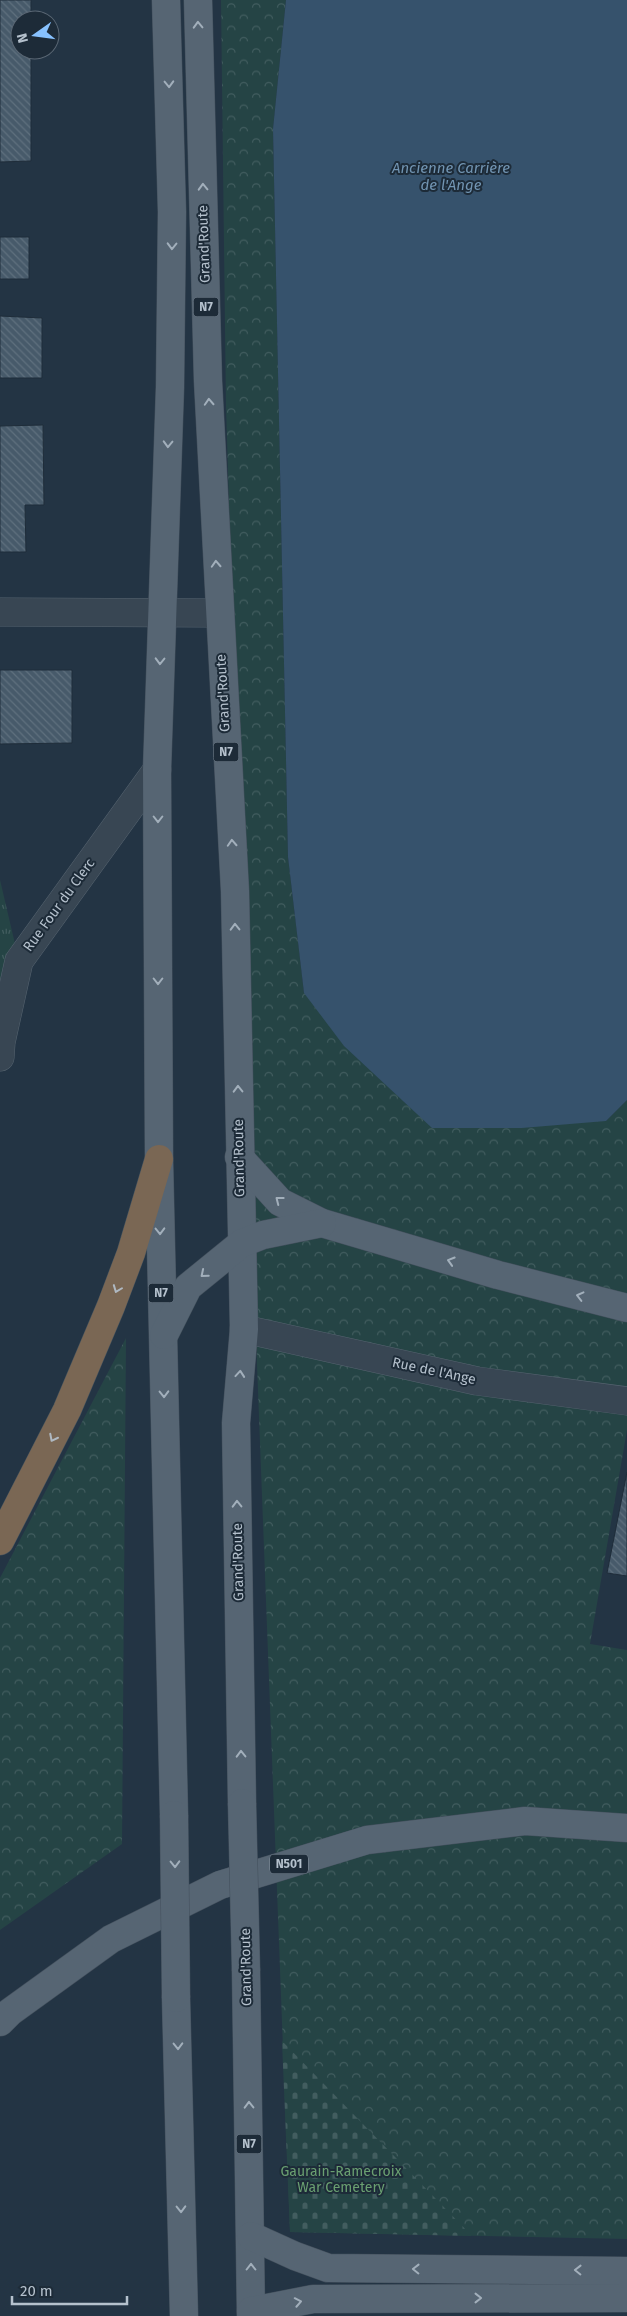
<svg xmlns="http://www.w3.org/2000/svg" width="627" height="2316" viewBox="0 0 627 2316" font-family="'Fira Sans',sans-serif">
  <defs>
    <pattern id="grass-tufts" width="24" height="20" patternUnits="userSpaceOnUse" patternTransform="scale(1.25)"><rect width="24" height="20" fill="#254445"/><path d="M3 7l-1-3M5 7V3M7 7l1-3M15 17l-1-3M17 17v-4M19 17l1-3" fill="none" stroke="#425d5f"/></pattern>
    <pattern id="forest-crowns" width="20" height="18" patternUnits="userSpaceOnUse" patternTransform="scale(1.25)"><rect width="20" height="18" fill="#254445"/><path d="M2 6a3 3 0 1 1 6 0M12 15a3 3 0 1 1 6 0" fill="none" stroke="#425d5f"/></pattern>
    <pattern id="cemetery-stones" width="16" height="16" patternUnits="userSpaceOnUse" patternTransform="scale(1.25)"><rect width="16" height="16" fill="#254445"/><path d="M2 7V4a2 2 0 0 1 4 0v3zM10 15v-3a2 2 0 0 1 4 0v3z" fill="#425d5f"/></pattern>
    <pattern id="building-back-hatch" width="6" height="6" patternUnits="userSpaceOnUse" patternTransform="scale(1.25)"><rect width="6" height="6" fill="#475a6a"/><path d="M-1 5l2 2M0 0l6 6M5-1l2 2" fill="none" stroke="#5f707e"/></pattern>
  </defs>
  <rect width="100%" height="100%" fill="#233444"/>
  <!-- grass -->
  <polygon fill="url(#grass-tufts)" points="0,880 19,961 0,1057"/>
  <!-- forest -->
  <g fill="url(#forest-crowns)">
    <polygon points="221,0 286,0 273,129 288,857 304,993 606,1121 627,1100 627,1430 590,1644 627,1650 627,2239 290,2232 248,1127 226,406"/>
    <polygon points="126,1338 122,1844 0,1930 0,1578"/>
  </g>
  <!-- cemetery -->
  <polygon fill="url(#cemetery-stones)" points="282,2041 472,2236 290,2232"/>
  <!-- water -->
  <polygon fill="#36526c" points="286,0 627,0 627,1100 606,1121 522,1128 432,1128 344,1046 304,993 288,857 273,129"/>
  <!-- building -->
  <g fill="url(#building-back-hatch)" stroke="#1f2d3a">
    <polygon points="0,0 31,0 31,20 20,20 20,50 31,50 31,161 0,162"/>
    <rect x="0" y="237" width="29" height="42"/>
    <polygon points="0,316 42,318 42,378 0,378"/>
    <polygon points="43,425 44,505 25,505 26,552 0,552 0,426"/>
    <polygon points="0,670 72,670 72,743 0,744"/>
    <polygon points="627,1472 627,1576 607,1573"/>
  </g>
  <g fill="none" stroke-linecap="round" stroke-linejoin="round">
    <defs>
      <g id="minor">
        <polyline points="0,612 219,613"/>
        <polyline points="0,1057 1,1042 19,961 157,770"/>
        <polyline points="244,1329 477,1381 627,1401"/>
      </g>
      <g id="major">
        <polyline points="166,0 172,212 170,387 157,770 159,1159 174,1815"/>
        <polyline points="198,0 208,381 235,891 244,1329 236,1423 242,1803"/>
        <polyline points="239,1157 280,1202 322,1223 498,1275 627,1308"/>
        <polyline points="164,1335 188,1287 242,1243 263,1235 322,1223"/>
        <polyline points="246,1971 251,2316"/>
        <polyline points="176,1998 184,2316"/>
        <polyline points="0,2022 10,2012 111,1939 220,1885 367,1840 525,1821 627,1828"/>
        <polyline points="251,2236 295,2256 328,2268 627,2271"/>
        <polyline points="251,2311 313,2299 627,2298"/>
      </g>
      <polyline id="highway" points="0,1541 67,1410 111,1306 131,1253 159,1159"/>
    </defs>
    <!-- minor casing -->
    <use href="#minor" stroke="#566470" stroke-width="29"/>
    <!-- major casing -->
    <use href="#major" stroke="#424f5c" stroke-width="29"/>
    <!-- highway casing -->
    <use href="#highway" stroke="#43515d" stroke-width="29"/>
    <!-- minor -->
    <use href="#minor" stroke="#384653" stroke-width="28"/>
    <!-- major -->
    <use href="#major" stroke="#566573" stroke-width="28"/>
    <!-- highway -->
    <use href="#highway" stroke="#7a6754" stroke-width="28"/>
    <defs>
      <g id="major-bridge">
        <polyline points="242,1803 246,1971"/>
        <polyline points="174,1815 176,1998"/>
      </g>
    </defs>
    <!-- major-bridge casing -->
    <use href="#major-bridge" stroke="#424f5c" stroke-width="29" stroke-linecap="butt"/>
    <!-- major-bridge -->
    <use href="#major-bridge" stroke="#566573" stroke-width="28"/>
  </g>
  <!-- one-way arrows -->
  <defs><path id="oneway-chevron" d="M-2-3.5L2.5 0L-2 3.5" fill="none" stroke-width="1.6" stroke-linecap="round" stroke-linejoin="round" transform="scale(1.25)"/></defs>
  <g stroke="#a2afbb">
    <use href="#oneway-chevron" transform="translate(198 25) rotate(-92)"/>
    <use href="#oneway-chevron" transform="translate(169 84) rotate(88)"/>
    <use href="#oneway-chevron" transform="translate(203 187) rotate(-92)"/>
    <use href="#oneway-chevron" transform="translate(172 246) rotate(91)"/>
    <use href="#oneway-chevron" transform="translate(209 402) rotate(-93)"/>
    <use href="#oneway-chevron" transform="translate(168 444) rotate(92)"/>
    <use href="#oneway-chevron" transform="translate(216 564) rotate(-93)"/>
    <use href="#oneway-chevron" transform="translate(160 661) rotate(91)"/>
    <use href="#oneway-chevron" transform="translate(158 819) rotate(90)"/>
    <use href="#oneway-chevron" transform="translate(232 843) rotate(-93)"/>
    <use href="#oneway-chevron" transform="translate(235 927) rotate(-91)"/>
    <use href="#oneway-chevron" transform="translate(158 981) rotate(90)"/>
    <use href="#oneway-chevron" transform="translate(238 1089) rotate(-91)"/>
    <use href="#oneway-chevron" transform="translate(279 1200) rotate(-142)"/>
    <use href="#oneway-chevron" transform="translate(160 1231) rotate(89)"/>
    <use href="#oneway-chevron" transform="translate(451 1261) rotate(-163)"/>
    <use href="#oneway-chevron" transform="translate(204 1274) rotate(140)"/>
    <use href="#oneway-chevron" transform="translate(580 1296) rotate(-166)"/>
    <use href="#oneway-chevron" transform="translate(240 1374) rotate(-85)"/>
    <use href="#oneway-chevron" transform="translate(164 1394) rotate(89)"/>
    <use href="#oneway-chevron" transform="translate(237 1504) rotate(-91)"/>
    <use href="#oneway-chevron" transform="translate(241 1754) rotate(-91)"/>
    <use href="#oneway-chevron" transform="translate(175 1864) rotate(89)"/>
    <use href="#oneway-chevron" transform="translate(178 2046) rotate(89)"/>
    <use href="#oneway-chevron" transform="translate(249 2105) rotate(-91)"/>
    <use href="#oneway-chevron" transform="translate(181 2209) rotate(89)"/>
    <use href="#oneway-chevron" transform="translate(251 2267) rotate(-90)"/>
    <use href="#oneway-chevron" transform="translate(416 2269) rotate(-179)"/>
    <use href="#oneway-chevron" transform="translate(578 2270) rotate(-179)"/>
    <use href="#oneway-chevron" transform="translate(478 2298)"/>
    <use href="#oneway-chevron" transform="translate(298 2302) rotate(-11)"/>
  </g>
  <g stroke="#afb8c1">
    <use href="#oneway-chevron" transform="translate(117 1289) rotate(111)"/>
    <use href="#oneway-chevron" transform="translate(53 1438) rotate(117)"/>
  </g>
  <g text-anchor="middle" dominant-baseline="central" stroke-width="4" stroke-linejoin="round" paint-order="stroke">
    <!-- shield labels -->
    <g fill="#1d2b38" stroke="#8794a0" stroke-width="1">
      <rect x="193.5" y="297.5" width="25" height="19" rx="4"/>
      <rect x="213.5" y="742.5" width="25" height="19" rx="4"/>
      <rect x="148.5" y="1283.5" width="25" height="19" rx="4"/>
      <rect x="270" y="1854.5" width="38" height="19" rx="4"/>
      <rect x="236.5" y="2134.5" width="25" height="19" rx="4"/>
    </g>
    <g font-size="12" font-weight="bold" fill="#b5c1cd">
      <text x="206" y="307">N7</text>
      <text x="226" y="752">N7</text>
      <text x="161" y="1293">N7</text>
      <text x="289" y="1864">N501</text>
      <text x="249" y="2144">N7</text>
    </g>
    <!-- street labels -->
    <g font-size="14" fill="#b5c1cd" stroke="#1d2b38">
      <text transform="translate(204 244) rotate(-92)">Grand'Route</text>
      <text transform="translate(223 693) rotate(-93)">Grand'Route</text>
      <text transform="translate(59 905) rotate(-54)">Rue Four du Clerc</text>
      <text transform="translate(239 1158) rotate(-91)">Grand'Route</text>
      <text transform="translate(434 1371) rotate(12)">Rue de l'Ange</text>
      <text transform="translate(238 1562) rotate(-91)">Grand'Route</text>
      <text transform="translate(246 1967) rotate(-91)">Grand'Route</text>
    </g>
    <!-- park labels -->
    <g font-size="14" fill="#6aa071" stroke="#1d2b38">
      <text x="341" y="2171">Gaurain-Ramecroix<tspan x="341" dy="16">War Cemetery</tspan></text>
    </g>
    <!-- water labels -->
    <g font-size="15" font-style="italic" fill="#7295b3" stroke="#1d2b38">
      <text x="451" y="168">Ancienne Carrière<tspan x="451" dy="17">de l'Ange</tspan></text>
    </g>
  </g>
  <!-- north arrow -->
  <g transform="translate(35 35) rotate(256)"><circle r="24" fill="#1d2b38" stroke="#5a6774"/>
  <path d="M0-4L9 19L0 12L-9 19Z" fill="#88c2ff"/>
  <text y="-8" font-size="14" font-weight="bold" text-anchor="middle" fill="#b5c1cd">N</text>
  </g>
  <!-- scale -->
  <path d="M12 2296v8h115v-8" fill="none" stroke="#b5c1cd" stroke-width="2.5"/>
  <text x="20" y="2296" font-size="15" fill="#b5c1cd" stroke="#1d2b38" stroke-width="4" paint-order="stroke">20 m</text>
</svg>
